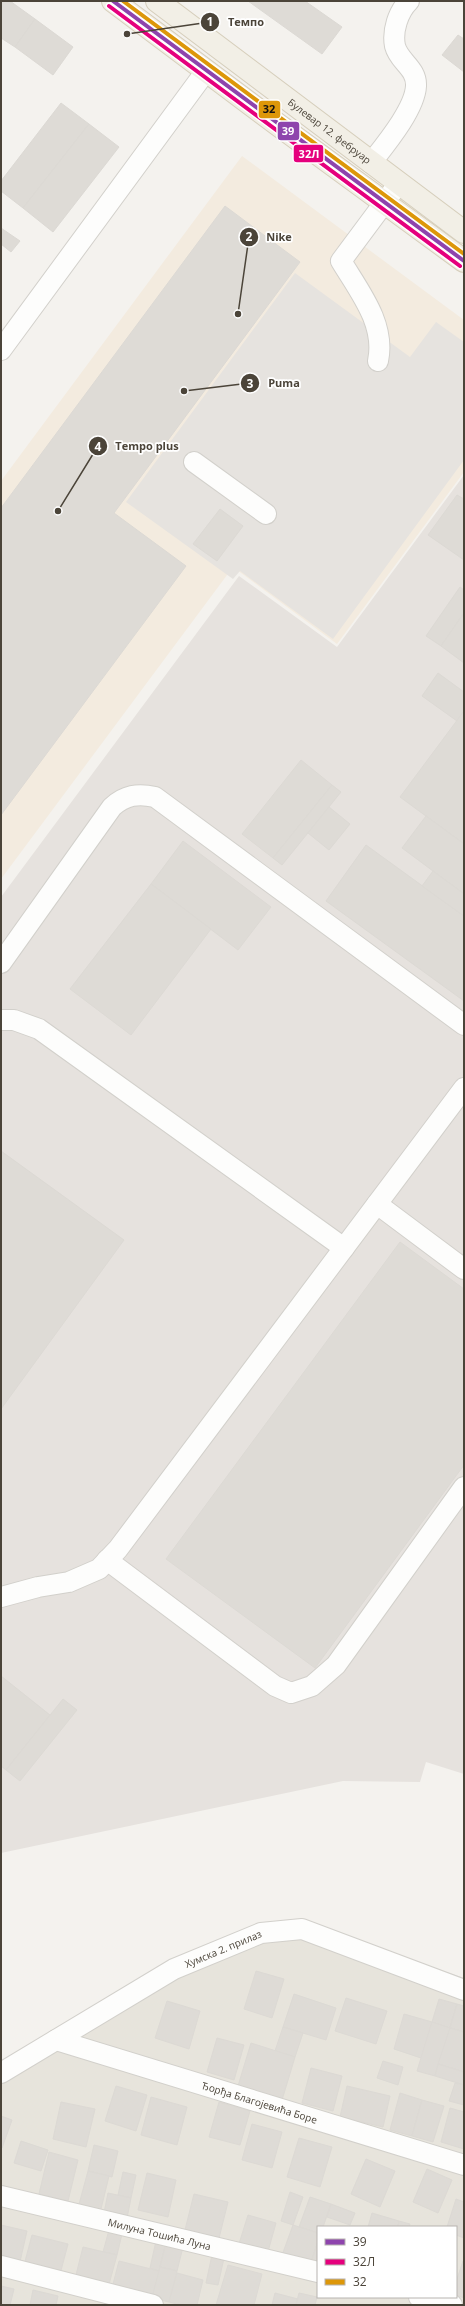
<svg xmlns="http://www.w3.org/2000/svg" width="465" height="2306" viewBox="0 0 465 2306" font-family="'Open Sans',sans-serif">
  <rect width="100%" height="100%" fill="#f4f2ee"/>
  <!-- residential -->
  <path fill="#e7e4dc" fill-rule="evenodd" d="M298 1920 464 1978V2305H1V2061ZM318 2227H456V2297H318Z"/>
  <!-- commercial -->
  <polygon fill="#f3ebdf" points="242,156 464,320 464,472 337,644 233,567 1,879 1,481"/>
  <!-- industrial -->
  <polygon fill="#e6e2de" points="464,475 464,1774 426,1762 420,1782 343,1781 1,1853 1,897 239,576 337,647"/>
  <!-- parking -->
  <polygon fill="#e6e3df" points="295,273 410,357 436,322 464,342 464,460 333,639 240,571 233,579 126,502"/>
  <!-- building -->
  <g fill="#dedbd6" stroke="#dcd9d4">
    <polygon points="1,1 10,1 35,19 15,47 1,38"/>
    <polygon points="248,1 305,1 342,27 322,54"/>
    <polygon points="35,19 73,47 53,75 15,47"/>
    <polygon points="458,35 464,39 464,72 442,55"/>
    <polygon points="61,103 89,124 23,208 1,191 1,181"/>
    <polygon points="89,124 119,147 53,232 23,208"/>
    <polygon points="225,206 300,262 114,513 186,566 1,815 1,508"/>
    <polygon points="1,228 20,241 11,252 1,244"/>
    <polygon points="457,495 464,499 464,560 428,535"/>
    <polygon points="220,509 243,526 217,561 193,544"/>
    <polygon points="460,587 464,590 464,613 441,646 426,636"/>
    <polygon points="464,613 464,663 441,646"/>
    <polygon points="438,673 464,692 464,711 457,721 422,696"/>
    <polygon points="464,711 464,844 400,797"/>
    <polygon points="301,760 332,785 273,858 242,834"/>
    <polygon points="332,785 341,792 282,865 273,858"/>
    <polygon points="329,807 350,824 329,850 308,833"/>
    <polygon points="426,816 464,844 464,894 402,848"/>
    <polygon points="183,841 271,907 238,950 151,884"/>
    <polygon points="366,845 464,916 464,1001 326,901"/>
    <polygon points="433,871 464,894 464,916 422,886"/>
    <polygon points="151,884 211,929 131,1035 70,989"/>
    <polygon points="1,1151 124,1240 1,1409"/>
    <polygon points="400,1242 464,1289 464,1465 315,1668 166,1559"/>
    <polygon points="1,1676 50,1715 6,1770 1,1766"/>
    <polygon points="63,1699 77,1710 20,1781 6,1770"/>
    <polygon points="256,1971 284,1979 272,2018 244,2009"/>
    <polygon points="294,1994 336,2008 326,2040 283,2027"/>
    <polygon points="346,1998 387,2011 376,2044 335,2031"/>
    <polygon points="439,1999 457,2004 450,2028 432,2022"/>
    <polygon points="167,2001 200,2011 189,2049 155,2038"/>
    <polygon points="457,2004 464,2006 464,2032 450,2028"/>
    <polygon points="404,2014 432,2022 421,2058 394,2049"/>
    <polygon points="432,2022 450,2028 435,2076 417,2071"/>
    <polygon points="283,2027 303,2033 295,2057 275,2051"/>
    <polygon points="450,2028 464,2032 464,2072 438,2064"/>
    <polygon points="217,2038 244,2045 234,2080 207,2072"/>
    <polygon points="251,2043 295,2057 282,2100 238,2086"/>
    <polygon points="383,2061 403,2067 398,2085 377,2078"/>
    <polygon points="438,2064 464,2072 464,2085 435,2076"/>
    <polygon points="311,2068 342,2076 333,2111 302,2103"/>
    <polygon points="455,2083 464,2085 464,2105 449,2101"/>
    <polygon points="116,2086 147,2095 136,2131 105,2121"/>
    <polygon points="347,2086 390,2096 383,2127 340,2117"/>
    <polygon points="400,2093 422,2100 412,2136 390,2130"/>
    <polygon points="151,2097 187,2107 177,2145 141,2135"/>
    <polygon points="422,2100 444,2106 433,2142 412,2136"/>
    <polygon points="61,2102 95,2109 86,2147 53,2139"/>
    <polygon points="219,2102 250,2111 240,2145 209,2137"/>
    <polygon points="450,2108 464,2112 464,2149 441,2142"/>
    <polygon points="1,2116 12,2120 2,2148 1,2147"/>
    <polygon points="252,2124 282,2132 272,2168 242,2160"/>
    <polygon points="299,2138 332,2147 320,2187 287,2177"/>
    <polygon points="21,2141 48,2150 41,2171 14,2163"/>
    <polygon points="94,2145 118,2151 112,2177 88,2171"/>
    <polygon points="49,2152 78,2160 68,2201 39,2194"/>
    <polygon points="366,2159 395,2171 380,2207 351,2194"/>
    <polygon points="427,2169 452,2180 438,2213 413,2202"/>
    <polygon points="88,2171 109,2176 100,2213 78,2208"/>
    <polygon points="123,2172 136,2175 131,2198 118,2195"/>
    <polygon points="147,2173 176,2180 168,2217 138,2210"/>
    <polygon points="290,2192 303,2197 293,2225 281,2221"/>
    <polygon points="108,2193 131,2198 127,2218 104,2213"/>
    <polygon points="194,2194 228,2202 219,2238 185,2230"/>
    <polygon points="310,2197 331,2204 323,2227 318,2227 318,2233 299,2227"/>
    <polygon points="456,2199 464,2202 464,2238 456,2235 456,2227 447,2227"/>
    <polygon points="331,2204 355,2213 350,2225 327,2217"/>
    <polygon points="372,2213 399,2221 398,2227 368,2227"/>
    <polygon points="248,2215 276,2223 267,2255 238,2247"/>
    <polygon points="399,2221 410,2224 409,2227 398,2227"/>
    <polygon points="1,2225 27,2231 19,2266 1,2262"/>
    <polygon points="293,2225 318,2233 318,2242 309,2268 281,2258"/>
    <polygon points="109,2230 122,2234 117,2255 103,2252"/>
    <polygon points="32,2235 68,2244 59,2278 23,2269"/>
    <polygon points="156,2241 166,2243 159,2271 150,2268"/>
    <polygon points="318,2242 318,2268 310,2265"/>
    <polygon points="166,2243 183,2247 177,2271 160,2267"/>
    <polygon points="83,2247 117,2255 108,2288 75,2279"/>
    <polygon points="212,2255 224,2258 218,2285 206,2283"/>
    <polygon points="119,2261 159,2271 152,2298 112,2288"/>
    <polygon points="463,2261 464,2261 464,2298 456,2295 456,2282"/>
    <polygon points="228,2265 262,2274 254,2305 216,2305"/>
    <polygon points="160,2267 177,2271 169,2302 152,2298"/>
    <polygon points="177,2273 203,2280 197,2305 181,2305 169,2302"/>
    <polygon points="1,2286 14,2289 10,2305 1,2305"/>
    <polygon points="33,2290 58,2296 56,2305 30,2305"/>
    <polygon points="275,2293 298,2299 296,2305 272,2305"/>
    <polygon points="299,2293 317,2297 315,2305 296,2305"/>
  </g>
  <g fill="none" stroke-linecap="round" stroke-linejoin="round">
    <defs>
      <g id="minor">
        <path d="M371 163C385 145 415 109 416 86 417 68 399 62 395 46 392 31 398 12 409 1"/>
        <polyline points="1,350 206,71"/>
        <path d="M378 361C386 324 359 291 341 261L399 183"/>
        <polyline points="194,462 266,514"/>
        <path d="M1 963 112 807C125 795 138 793 155 797L464 1025"/>
        <polyline points="1,1020 14,1020 39,1029 344,1248"/>
        <polyline points="377,1204 464,1269"/>
        <polyline points="107,1560 275,1686 291,1693 312,1686 336,1665 464,1487"/>
        <polyline points="1,1597 38,1587 69,1582 99,1569 118,1549 464,1088"/>
        <path id="s1" d="M56 2040 464 2165"/>
        <path id="s2" d="M1 2073 174 1969 261 1933 302 1929 464 1990"/>
        <path id="s3" d="M1 2196 318 2272"/>
        <polyline points="1,2266 153,2305"/>
        <polyline points="419,2297 452,2305"/>
      </g>
      <g id="major">
        <polyline points="113,1 277,124 464,261"/>
        <path id="s4" d="M157 1 464 232"/>
      </g>
    </defs>
    <!-- minor casing -->
    <use href="#minor" stroke="#d2d0cb" stroke-width="22"/>
    <!-- major casing -->
    <use href="#major" stroke="#d6cebb" stroke-width="24"/>
    <!-- minor -->
    <use href="#minor" stroke="#fdfdfc" stroke-width="20"/>
    <!-- major -->
    <use href="#major" stroke="#f2efe6" stroke-width="22"/>
    <defs>
      <polyline id="bus-1" points="113,1 464,261"/>
      <polyline id="bus-2" points="109,6 460,266"/>
      <polyline id="bus-3" points="123,1 464,254"/>
    </defs>
    <!-- bus-1 casing -->
    <use href="#bus-1" stroke="#fff" stroke-width="7"/>
    <!-- bus-2 casing -->
    <use href="#bus-2" stroke="#fff" stroke-width="7"/>
    <!-- bus-3 casing -->
    <use href="#bus-3" stroke="#fff" stroke-width="7"/>
    <!-- bus-1 -->
    <use href="#bus-1" stroke="#8e44ad" stroke-width="4"/>
    <!-- bus-2 -->
    <use href="#bus-2" stroke="#e5007d" stroke-width="4"/>
    <!-- bus-3 -->
    <use href="#bus-3" stroke="#dd9709" stroke-width="4"/>
  </g>
  <g text-anchor="middle" dominant-baseline="central" stroke-width="3.5" stroke-linejoin="round" paint-order="stroke">
    <!-- street labels -->
    <g font-size="10" fill="#4b4439" stroke="#fff">
      <text stroke="none"><textPath href="#s4" startOffset="216">Булевар 12. фебруар</textPath></text>
      <text stroke="none"><textPath href="#s2" startOffset="255">Хумска 2. прилаз</textPath></text>
      <text stroke="none"><textPath href="#s1" startOffset="213">Ђорђа Благојевића Боре</textPath></text>
      <text stroke="none"><textPath href="#s3" startOffset="163">Милуна Тошића Луна</textPath></text>
    </g>
  </g>
  <!-- callouts -->
  <path fill="none" stroke="#4b4439" stroke-width="1.5" d="M127 34L210 22M238 314L249 237M184 391L250 383M58 511L98 446"/>
  <g fill="#4b4439" stroke="#fff" stroke-width="1.5">
    <circle cx="127" cy="34" r="4"/>
    <circle cx="238" cy="314" r="4"/>
    <circle cx="184" cy="391" r="4"/>
    <circle cx="58" cy="511" r="4"/>
    <circle cx="210" cy="22" r="10"/>
    <circle cx="249" cy="237" r="10"/>
    <circle cx="250" cy="383" r="10"/>
    <circle cx="98" cy="446" r="10"/>
  </g>
  <g font-size="12" text-anchor="middle" font-weight="bold" fill="#fff">
    <text x="210" y="26">1</text>
    <text x="249" y="241">2</text>
    <text x="250" y="388">3</text>
    <text x="98" y="451">4</text>
  </g>
  <g font-size="11" text-anchor="middle" font-weight="bold" fill="#4b4439" stroke="#fff" stroke-width="3.5" stroke-linejoin="round" paint-order="stroke">
    <text x="246" y="26">Темпо</text>
    <text x="279" y="241">Nike</text>
    <text x="284" y="387">Puma</text>
    <text x="147" y="450">Tempo plus</text>
  </g>
  <g stroke="#fff" stroke-width="1.5">
    <rect x="258" y="100" width="23" height="19" rx="4" fill="#dd9709"/>
    <rect x="277" y="121" width="23" height="20" rx="4" fill="#8e44ad"/>
    <rect x="293" y="144" width="31" height="19" rx="4" fill="#e5007d"/>
  </g>
  <g font-size="11" text-anchor="middle" font-weight="bold" fill="#fff">
    <text x="288" y="135">39</text>
    <text x="309" y="158">32Л</text>
  </g>
  <g font-size="11" text-anchor="middle" font-weight="bold" fill="#111">
    <text x="269" y="113">32</text>
  </g>
  <!-- border -->
  <rect width="465" height="2306" fill="none" stroke="#4b4439" stroke-width="4"/>
  <!-- legend -->
  <rect x="317" y="2226" width="140" height="72" fill="#ffffff" stroke="#b7b4b0"/>
  <rect x="325" y="2239" width="20" height="6" fill="#8e44ad" stroke="#b7b4b0"/>
  <text x="353" y="2246" font-size="12" fill="#4b4439">39</text>
  <rect x="325" y="2259" width="20" height="6" fill="#e5007d" stroke="#b7b4b0"/>
  <text x="353" y="2266" font-size="12" fill="#4b4439">32Л</text>
  <rect x="325" y="2279" width="20" height="6" fill="#dd9709" stroke="#b7b4b0"/>
  <text x="353" y="2286" font-size="12" fill="#4b4439">32</text>
</svg>
